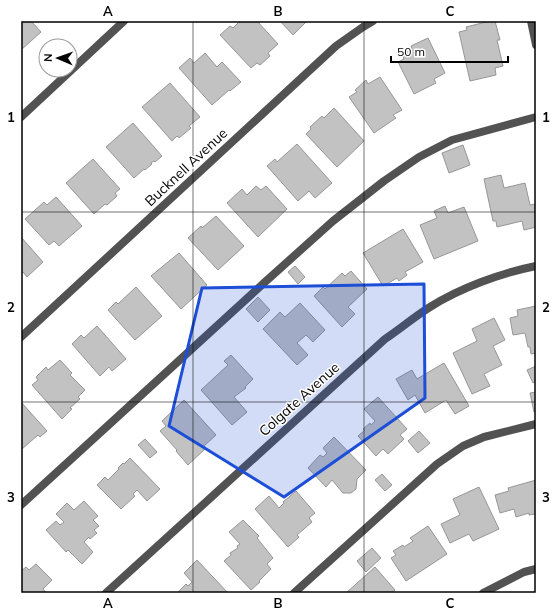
<svg xmlns="http://www.w3.org/2000/svg" width="557" height="614" viewBox="0 0 557 614" font-family="Mulish,sans-serif">
  <rect width="100%" height="100%" fill="#fff"/>
  <!-- building -->
  <g fill="#c2c2c2" stroke="#969696">
    <polygon points="21,21 31,21 41,32 21,50"/>
    <polygon points="240,21 257,21 278,44 268,53 270,56 260,65 257,63 251,68 220,35 230,26 233,28"/>
    <polygon points="280,21 305,21 306,22 293,35"/>
    <polygon points="490,21 495,21 500,40 497,40 503,66 495,68 496,75 470,81 459,32 467,30 466,27"/>
    <polygon points="428,38 445,73 434,79 436,83 414,94 398,62 404,59 402,54 412,49 411,46"/>
    <polygon points="205,53 217,67 222,62 241,82 230,91 229,90 212,105 179,68 190,58 194,63"/>
    <polygon points="380,77 402,110 393,115 396,118 374,133 349,97 357,92 355,90 366,80 368,84"/>
    <polygon points="170,83 200,117 189,126 191,128 179,138 177,136 172,141 142,107"/>
    <polygon points="334,108 364,141 337,167 306,134 311,129 310,127 322,116 324,118"/>
    <polygon points="133,123 162,156 155,162 154,161 151,163 152,164 145,170 144,169 134,178 106,147"/>
    <polygon points="297,144 332,183 315,198 309,191 298,201 267,166 275,159 277,162"/>
    <polygon points="463,145 470,165 449,173 442,153"/>
    <polygon points="93,159 120,189 115,193 117,196 107,205 105,204 94,214 66,183"/>
    <polygon points="501,175 504,188 525,183 530,205 536,204 536,227 524,230 522,221 497,227 496,221 493,221 484,179"/>
    <polygon points="256,186 261,190 266,186 287,209 258,237 227,203 242,189 247,195"/>
    <polygon points="56,197 82,226 59,246 54,241 49,245 25,219 44,202 47,205"/>
    <polygon points="445,206 448,213 464,207 478,241 434,259 420,225 437,218 434,211"/>
    <polygon points="216,216 244,246 218,270 188,238 201,226 202,228"/>
    <polygon points="403,229 423,262 405,272 407,275 399,281 397,278 383,286 363,253"/>
    <polygon points="21,237 43,262 27,277 23,272 21,274"/>
    <polygon points="179,253 207,285 181,309 151,276"/>
    <polygon points="295,266 305,277 298,284 288,272"/>
    <polygon points="351,271 367,289 348,307 355,314 342,327 314,296 323,287 325,289 342,273 345,276"/>
    <polygon points="136,287 162,316 135,340 108,310 116,302 118,304"/>
    <polygon points="258,297 270,310 258,322 246,309"/>
    <polygon points="300,303 325,330 313,342 306,335 297,343 308,355 297,365 263,329 280,312 285,317"/>
    <polygon points="536,306 536,353 531,354 530,347 528,347 525,333 513,335 510,318 518,316 517,310"/>
    <polygon points="494,318 505,340 493,346 502,365 484,374 490,386 472,394 453,353 477,341 472,329"/>
    <polygon points="97,326 126,359 112,371 109,367 100,376 72,344 81,335 84,338"/>
    <polygon points="231,355 253,379 245,387 246,388 234,397 247,412 232,425 201,390 228,365 224,361"/>
    <polygon points="60,360 72,373 70,375 85,390 78,397 80,399 70,408 72,409 62,419 32,385 38,380 36,377 46,367 48,370"/>
    <polygon points="444,363 469,406 455,414 446,400 425,413 415,395 408,400 396,379 412,370 417,379"/>
    <polygon points="536,366 536,381 533,383 527,370"/>
    <polygon points="536,392 536,411 534,412 530,393"/>
    <polygon points="378,397 407,429 400,435 404,439 388,454 383,449 376,456 358,436 365,430 363,429 370,423 371,425 375,421 364,409"/>
    <polygon points="184,400 216,435 204,446 206,448 188,465 176,451 177,450 160,431 166,426 162,421"/>
    <polygon points="21,402 47,431 40,437 38,435 22,449 21,448"/>
    <polygon points="419,431 430,443 418,453 408,441"/>
    <polygon points="334,437 366,470 357,479 356,489 351,493 343,493 332,480 326,487 308,468 320,455 323,457 327,453 323,448"/>
    <polygon points="145,439 157,452 150,458 138,445"/>
    <polygon points="130,458 160,489 147,501 137,490 133,494 135,496 121,509 97,485 105,477 108,480 119,469 118,468 123,463 124,464"/>
    <polygon points="382,474 392,485 385,491 375,480"/>
    <polygon points="536,480 536,514 529,515 529,513 516,517 514,509 500,513 495,495 509,491 508,488"/>
    <polygon points="479,487 499,529 473,541 469,534 450,543 441,524 460,515 453,499"/>
    <polygon points="296,491 315,513 309,518 312,522 297,535 299,537 288,547 255,509 269,496 279,508 284,503 283,502"/>
    <polygon points="84,501 98,516 93,520 99,526 94,530 97,533 90,539 89,537 84,542 93,552 82,564 68,550 66,552 46,530 56,521 60,525 64,522 56,514 67,503 74,510"/>
    <polygon points="243,520 259,536 257,538 273,558 267,564 271,569 259,581 260,582 251,590 224,561 231,555 230,553 238,548 237,546 240,544 229,532"/>
    <polygon points="428,526 447,554 406,581 391,558 396,555 393,551 403,545 404,547 413,541 410,538"/>
    <polygon points="372,548 381,558 366,572 357,561"/>
    <polygon points="197,560 228,593 177,593 186,584 188,586 192,582 184,573"/>
    <polygon points="36,564 52,580 43,589 47,593 21,593 21,571 26,567 29,570"/>
    <polygon points="375,567 395,590 391,593 346,593"/>
  </g>
  <g fill="none" stroke-linecap="round" stroke-linejoin="round">
    <!-- lane -->
    <g stroke="#525252" stroke-width="8">
      <polyline points="21,117 124,21"/>
      <polyline points="21,505 265,282 333,221 384,181 419,157 452,140 536,117"/>
      <polyline points="294,593 437,464 463,446 484,437 536,424"/>
    </g>
    <!-- street -->
    <g stroke="#525252" stroke-width="8">
      <polyline points="531,21 536,45"/>
      <polyline points="21,337 336,46 363,27 373,21"/>
      <path d="M106 593 385 339C400 329 414 317 430 307 460 288 501 273 536 266"/>
      <polyline points="483,593 524,572 536,569"/>
    </g>
  </g>
  <!-- marked area -->
  <path fill="#1d4ed8" fill-opacity="0.2" stroke="#1d4ed8" stroke-width="3" stroke-linejoin="round" d="M424 284 425 398 284 497 169 426 202 288Z"/>
  <!-- grid -->
  <path fill="none" stroke="#000" stroke-width="1" stroke-opacity="0.55" d="M193 21V593M364 21V593M21 212H536M21 402H536"/>
  <g text-anchor="middle" dominant-baseline="central" stroke-width="3" stroke-linejoin="round" paint-order="stroke">
    <!-- street labels -->
    <g font-size="14" fill="#000" stroke="#fff">
      <text transform="translate(186 167) rotate(-43)">Bucknell Avenue</text>
      <text transform="translate(299 399) rotate(-42)">Colgate Avenue</text>
    </g>
  </g>
  <!-- border -->
  <rect width="557" height="614" fill="none" stroke="#ffffff" stroke-width="44"/>
  <!-- north arrow -->
  <g transform="translate(58 58) rotate(272)"><circle r="19" fill="#ffffff" stroke="#999999"/>
  <path d="M0-3L7 15L0 10L-7 15Z" fill="#000000"/>
  <text y="-6" font-size="11" font-weight="bold" text-anchor="middle" fill="#000000">N</text>
  </g>
  <!-- scale -->
  <path d="M391 56v6h117v-6" fill="none" stroke="#000000" stroke-width="2"/>
  <text x="397" y="56" font-size="12" fill="#000000" stroke="#ffffff" stroke-width="3" paint-order="stroke">50 m</text>
  <rect x="22" y="22" width="513" height="570" fill="none" stroke="#000" stroke-width="1.5"/>
  <g font-size="13" text-anchor="middle" font-weight="bold" fill="#000">
    <text x="108" y="16">A</text>
    <text x="278" y="16">B</text>
    <text x="450" y="16">C</text>
    <text x="11" y="122">1</text>
    <text x="546" y="122">1</text>
    <text x="11" y="312">2</text>
    <text x="546" y="312">2</text>
    <text x="11" y="502">3</text>
    <text x="546" y="502">3</text>
    <text x="108" y="608">A</text>
    <text x="278" y="608">B</text>
    <text x="450" y="608">C</text>
  </g>
</svg>
